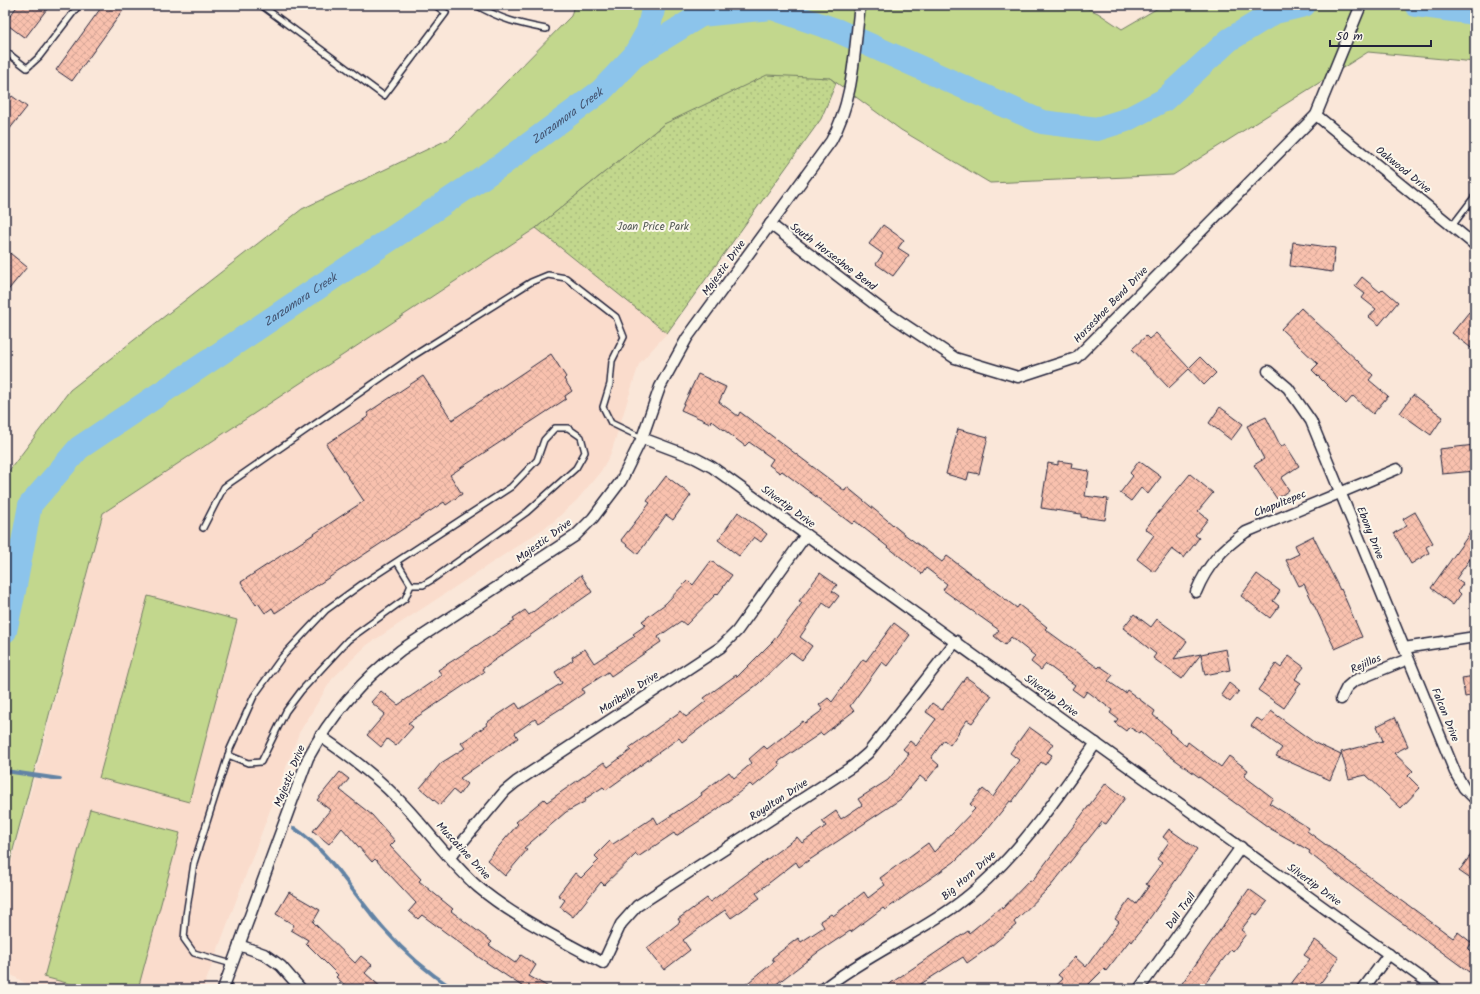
<svg xmlns="http://www.w3.org/2000/svg" width="1480" height="994" viewBox="0 0 1480 994" font-family="Kalam,sans-serif">
  <defs>
    <pattern id="park-dots" width="8" height="8" patternUnits="userSpaceOnUse"><rect width="8" height="8" fill="#c2d78d"/><path d="M2 2h.1M6 6h.1" fill="none" stroke="#a6b87b" stroke-width="1.8" stroke-linecap="round"/></pattern>
    <pattern id="building-cross-hatch" width="8" height="8" patternUnits="userSpaceOnUse"><rect width="8" height="8" fill="#f9c1ae"/><path d="M0 0l8 8M0 8l8-8" fill="none" stroke="#d5a697"/></pattern>
  </defs>
  <rect width="100%" height="100%" fill="#fae7d9"/>
  <filter id="ink" filterUnits="userSpaceOnUse"><feTurbulence type="fractalNoise" baseFrequency=".025" numOctaves="2"/><feDisplacementMap in="SourceGraphic" scale="8" xChannelSelector="R" yChannelSelector="G"/><feConvolveMatrix kernelMatrix="1 2 1 2 8 2 1 2 1" color-interpolation-filters="sRGB"/></filter>
  <g filter="url(#ink)">
    <!-- built -->
    <polygon fill="#fadccc" points="536,228 667,333 639,364 611,453 601,471 577,500 552,523 367,645 332,679 299,733 203,989 35,989 5,971 5,884 34,780 103,513"/>
    <!-- grass -->
    <g fill="#c2d78d" stroke="#727c64">
      <polygon points="574,5 1080,5 1098,13 1122,29 1163,5 1475,5 1475,62 1368,52 1173,175 990,183 901,130 830,78 664,124 536,228 103,513 5,880 5,476 70,390 302,209 451,138 571,16"/>
      <polygon points="148,596 237,620 189,802 99,778"/>
      <polygon points="90,809 180,833 138,989 89,989 44,977"/>
    </g>
    <!-- park -->
    <polygon fill="url(#park-dots)" stroke="#727c64" points="767,75 830,78 836,83 821,119 667,333 536,228 664,124"/>
    <g fill="none" stroke-linecap="round" stroke-linejoin="round">
      <!-- stream -->
      <g stroke="#6283a5" stroke-width="4">
        <polyline points="5,771 60,779"/>
        <path d="M294 828C331 852 356 899 386 931 405 953 429 973 453 989"/>
      </g>
      <!-- river -->
      <g stroke="#8cc4eb" stroke-width="24">
        <polyline points="1416,5 1475,13"/>
        <polyline points="636,55 701,15 772,8 836,30 1042,122 1097,129 1126,120 1164,100 1229,40 1275,12 1304,5"/>
        <path id="s1" d="M5 631 14 591 30 505 79 448 501 165 601 91 634 56 648 31 654 5"/>
      </g>
    </g>
    <!-- building -->
    <g fill="url(#building-cross-hatch)" stroke="#22223b">
      <polygon points="18,5 50,5 25,38 5,23"/>
      <polygon points="103,5 127,5 72,81 56,70"/>
      <polygon points="12,96 27,107 5,135 5,105"/>
      <polygon points="883,225 904,240 898,248 909,255 893,276 876,264 883,254 869,244"/>
      <polygon points="1293,242 1335,248 1332,272 1290,266"/>
      <polygon points="5,249 27,267 5,294"/>
      <polygon points="1362,277 1380,292 1383,289 1398,302 1379,325 1369,317 1376,309 1362,298 1365,294 1355,286"/>
      <polygon points="1301,308 1373,375 1369,380 1388,396 1373,414 1353,396 1346,404 1312,370 1318,364 1281,329"/>
      <polygon points="1469,312 1475,318 1475,351 1452,333"/>
      <polygon points="1156,333 1189,368 1200,357 1216,373 1204,385 1189,369 1169,388 1132,349 1146,336 1149,339"/>
      <polygon points="551,354 566,377 564,379 572,391 565,396 566,399 450,475 462,494 446,505 444,502 275,613 272,608 265,613 258,603 256,605 241,582 364,501 326,444 369,416 367,413 423,376 452,420"/>
      <polygon points="698,374 726,387 719,402 738,416 740,412 845,491 847,487 904,534 942,562 947,556 1017,608 1019,605 1047,627 1045,629 1098,668 1100,666 1113,675 1108,681 1125,693 1127,690 1155,711 1153,715 1171,730 1169,732 1186,746 1188,742 1221,767 1229,756 1248,770 1244,776 1273,798 1269,803 1309,828 1307,831 1453,938 1458,932 1472,943 1468,948 1475,954 1475,964 1469,972 1341,878 1309,853 1310,851 1271,829 1170,756 1140,731 1139,733 1129,727 1126,731 1115,723 1118,719 1110,713 1112,710 1087,691 1083,697 1072,689 1075,685 1046,664 1041,670 1031,662 1035,656 1011,637 1005,645 994,636 999,630 943,590 947,584 926,568 922,574 855,521 852,524 782,471 780,473 769,465 773,459 749,442 745,446 711,420 710,423 681,410"/>
      <polygon points="1413,395 1443,417 1431,435 1400,413"/>
      <polygon points="1220,407 1243,424 1231,440 1209,423"/>
      <polygon points="1266,417 1281,447 1285,444 1299,466 1281,478 1289,490 1277,499 1254,465 1264,459 1247,426"/>
      <polygon points="958,429 988,437 979,474 969,472 967,480 946,474"/>
      <polygon points="1475,445 1475,471 1442,474 1439,449"/>
      <polygon points="1058,461 1072,463 1071,468 1089,471 1085,496 1108,499 1105,520 1081,517 1081,514 1041,508 1048,463 1058,465"/>
      <polygon points="1139,461 1161,477 1148,494 1141,488 1131,501 1120,493 1133,476 1130,473"/>
      <polygon points="1190,474 1213,493 1198,511 1208,519 1195,535 1199,538 1184,558 1172,549 1154,572 1137,559 1154,535 1145,529"/>
      <polygon points="666,476 691,495 673,520 666,515 638,554 621,540 650,503 647,501"/>
      <polygon points="738,512 767,534 761,542 754,537 739,556 718,540"/>
      <polygon points="1415,512 1433,543 1426,547 1429,553 1411,564 1394,533 1407,526 1403,519"/>
      <polygon points="1475,526 1475,563 1470,559 1456,579 1463,584 1458,591 1461,594 1453,605 1431,588"/>
      <polygon points="1313,536 1340,590 1341,589 1362,637 1335,649 1304,584 1299,586 1286,560 1299,554 1295,545"/>
      <polygon points="711,561 732,575 718,594 717,593 686,625 681,621 658,637 661,642 611,676 608,672 582,689 584,693 568,704 538,723 535,719 515,733 518,738 460,778 467,784 459,795 453,790 440,805 420,788 441,763 465,748 461,743 487,725 486,723 516,703 520,709 562,683 555,672 573,660 572,657 585,649 594,663 635,636 633,634 646,625 642,621 665,604 688,580 693,585"/>
      <polygon points="820,573 837,585 832,591 839,596 830,608 823,603 800,637 812,646 802,660 791,652 758,684 682,742 679,738 606,790 603,787 585,799 586,801 566,812 524,848 527,850 505,876 487,860 518,824 516,822 544,799 547,802 604,762 608,767 631,750 629,748 681,711 686,717 706,701 704,698 736,675 737,677 773,641 802,603 799,601"/>
      <polygon points="1257,574 1280,591 1273,601 1279,606 1270,618 1241,596"/>
      <polygon points="581,575 592,592 482,669 484,672 408,723 413,727 396,746 387,739 381,747 367,735 385,714 371,702 381,691 398,705 442,675 438,670 515,621 513,618 525,610 529,615"/>
      <polygon points="1134,614 1151,627 1157,619 1187,641 1174,659 1201,654 1182,679 1153,658 1156,654 1123,628"/>
      <polygon points="894,623 910,635 887,666 882,662 850,706 854,711 823,735 821,733 778,762 780,765 753,787 750,784 715,811 676,836 674,833 638,857 636,854 604,885 601,882 573,917 560,907 565,900 558,895 575,873 581,878 599,860 595,856 610,841 613,844 654,817 658,824 702,795 701,793 729,772 734,778 752,763 749,759 764,746 767,749 803,721 805,723 823,710 819,705 828,698 832,702 863,659 866,661"/>
      <polygon points="1226,649 1230,670 1205,675 1201,654"/>
      <polygon points="1289,656 1304,667 1295,679 1301,683 1284,708 1258,690 1276,664 1281,668"/>
      <polygon points="1475,676 1475,695 1465,697 1462,678"/>
      <polygon points="966,677 992,696 972,723 967,720 950,745 944,740 931,758 939,765 926,781 920,776 901,799 799,867 796,862 756,893 760,898 731,918 725,910 683,940 690,950 664,970 647,948 680,922 678,919 707,898 710,902 797,837 802,843 826,826 822,821 836,811 841,819 862,805 858,799 888,780 909,754 903,749 910,741 916,746 936,719 926,712 932,703 942,710"/>
      <polygon points="1229,683 1239,691 1230,702 1221,695"/>
      <polygon points="1271,711 1315,743 1341,755 1330,780 1276,756 1282,748 1251,726 1257,718 1263,722"/>
      <polygon points="1395,717 1408,746 1394,753 1413,771 1408,776 1420,788 1401,808 1366,775 1349,779 1341,752 1383,741 1377,726"/>
      <polygon points="1029,727 1053,744 1047,752 1052,755 1045,765 1041,762 1012,802 1010,801 984,833 954,862 885,910 883,908 851,932 850,931 817,953 770,989 740,989 774,962 772,958 798,938 801,942 824,927 820,921 831,914 833,916 864,892 868,898 885,885 880,878 928,843 934,852 975,809 970,804 983,789 993,797 1019,760 1010,753"/>
      <polygon points="340,772 349,779 340,790 372,815 395,841 390,846 421,879 419,881 453,909 451,911 492,942 489,945 515,963 521,955 536,965 529,976 552,989 526,989 480,958 422,915 418,919 409,911 416,903 375,859 372,862 342,828 329,844 313,831 330,810 317,800"/>
      <polygon points="1106,783 1125,798 1106,824 1102,822 1050,887 1014,922 1016,925 991,946 967,963 963,957 913,989 882,989 968,931 969,933 1001,907 1002,909 1030,880 1032,881"/>
      <polygon points="1169,829 1197,849 1152,915 1132,942 1130,940 1106,971 1104,969 1084,989 1052,989 1063,979 1058,975 1075,957 1086,967 1119,922 1115,919 1130,899 1136,904 1149,886 1146,884 1162,863 1157,859 1169,842 1163,837"/>
      <polygon points="1475,849 1475,882 1459,871"/>
      <polygon points="1249,889 1267,902 1257,915 1254,913 1241,930 1246,934 1233,951 1231,949 1201,989 1178,989"/>
      <polygon points="289,892 320,910 313,922 355,963 361,956 372,965 365,973 383,989 349,989 336,977 338,975 306,943 308,940 291,930 294,925 276,914"/>
      <polygon points="1315,940 1339,958 1316,989 1287,989 1310,959 1304,955"/>
    </g>
    <g fill="none" stroke-linecap="round" stroke-linejoin="round">
      <defs>
        <g id="lane">
          <polyline points="261,5 384,96 446,13 435,5"/>
          <path d="M476 5C500 19 519 24 546 29"/>
          <polyline points="5,51 27,68 39,57 79,5"/>
          <polyline points="1452,226 1475,196"/>
          <polyline points="203,528 224,487 413,356 531,282 548,275 566,278 616,317 624,337 612,361 610,384 603,407 611,423 642,438"/>
          <polyline points="228,755 248,763 261,762 286,711 301,691 348,640 405,599 411,585"/>
          <polyline points="232,964 194,953 184,939 186,915 194,863 230,749 254,696 282,657 326,610 362,584 511,487 537,460 544,440 555,428 568,428 581,437 585,452 576,468 527,512 433,579 423,585 411,585 397,562"/>
        </g>
        <g id="street">
          <polyline points="1316,115 1475,245"/>
          <polyline points="770,224 881,309 955,358 1018,377 1076,358 1316,115 1361,5"/>
          <polyline points="1268,371 1288,388 1311,421 1455,772 1464,788 1475,799"/>
          <polyline points="642,438 695,458 712,467 1437,989"/>
          <path d="M1196 592C1207 565 1223 548 1246 532L1397 469"/>
          <polyline points="1404,648 1475,637"/>
          <polyline points="1341,699 1347,687 1354,681 1408,659"/>
          <path d="M320 736C348 755 374 774 398 799 426 827 448 861 478 887 515 918 560 939 603 963L621 924 637 906 853 766 868 753 956 641"/>
          <polyline points="450,857 505,791 516,782 721,647 737,631 806,535"/>
          <polyline points="239,945 264,954 281,966 301,989"/>
          <path d="M223 989 308 758C331 715 362 680 401 650L575 536 593 518 621 481 642 438 660 387 687 338 831 141C854 101 854 51 860 5"/>
          <path d="M823 989C864 957 913 936 955 906 1014 863 1054 802 1096 743"/>
          <polyline points="1139,989 1241,847"/>
          <polyline points="1363,989 1389,954"/>
        </g>
      </defs>
      <!-- lane casing -->
      <use href="#lane" stroke="#22223b" stroke-width="8"/>
      <!-- street casing -->
      <use href="#street" stroke="#22223b" stroke-width="13"/>
      <!-- lane -->
      <use href="#lane" stroke="#fbf7ec" stroke-width="5"/>
      <!-- street -->
      <use href="#street" stroke="#fbf7ec" stroke-width="10"/>
    </g>
  </g>
  <g text-anchor="middle" dominant-baseline="central" stroke-width="4" stroke-linejoin="round" paint-order="stroke">
    <!-- street labels -->
    <g font-size="11" fill="#22223b" stroke="#fbf7ec">
      <text transform="translate(1403 170) rotate(39)">Oakwood Drive</text>
      <text transform="translate(833 257) rotate(37)">South Horseshoe Bend</text>
      <text transform="translate(724 268) rotate(-54)">Majestic Drive</text>
      <text transform="translate(1111 305) rotate(-46)">Horseshoe Bend Drive</text>
      <text transform="translate(1280 504) rotate(-22)">Chapultepec</text>
      <text transform="translate(788 507) rotate(36)">Silvertip Drive</text>
      <text transform="translate(1370 533) rotate(68)">Ebony Drive</text>
      <text transform="translate(544 541) rotate(-36)">Majestic Drive</text>
      <text transform="translate(1366 664) rotate(-24)">Rejillas</text>
      <text transform="translate(629 693) rotate(-33)">Maribelle Drive</text>
      <text transform="translate(1051 696) rotate(36)">Silvertip Drive</text>
      <text transform="translate(1445 715) rotate(68)">Falcon Drive</text>
      <text transform="translate(290 776) rotate(-68)">Majestic Drive</text>
      <text transform="translate(779 800) rotate(-33)">Royalton Drive</text>
      <text transform="translate(463 851) rotate(47)">Muscatine Drive</text>
      <text transform="translate(969 876) rotate(-41)">Big Horn Drive</text>
      <text transform="translate(1314 885) rotate(36)">Silvertip Drive</text>
      <text transform="translate(1181 911) rotate(-54)">Dall Trail</text>
    </g>
    <!-- park labels -->
    <g font-size="11" fill="#525854" stroke="#fbf7ec">
      <text x="653" y="227">Joan Price Park</text>
    </g>
    <!-- water labels -->
    <g font-size="12" font-style="italic" fill="#425370" stroke="#fbf7ec">
      <text stroke="none"><textPath href="#s1" startOffset="794">Zarzamora Creek</textPath></text>
      <text stroke="none"><textPath href="#s1" startOffset="470">Zarzamora Creek</textPath></text>
    </g>
  </g>
  <!-- margin -->
  <rect width="1480" height="994" fill="none" stroke="#fbf7ec" stroke-width="20"/>
  <rect x="10" y="10" width="1460" height="974" fill="none" stroke="#22223b" stroke-width="1.5" filter="url(#ink)"/>
  <!-- scale -->
  <path d="M1330 40v6h101v-6" fill="none" stroke="#22223b" stroke-width="2"/>
  <text x="1336" y="40" font-size="12" fill="#22223b" stroke="#fbf7ec" stroke-width="3" paint-order="stroke">50 m</text>
</svg>
